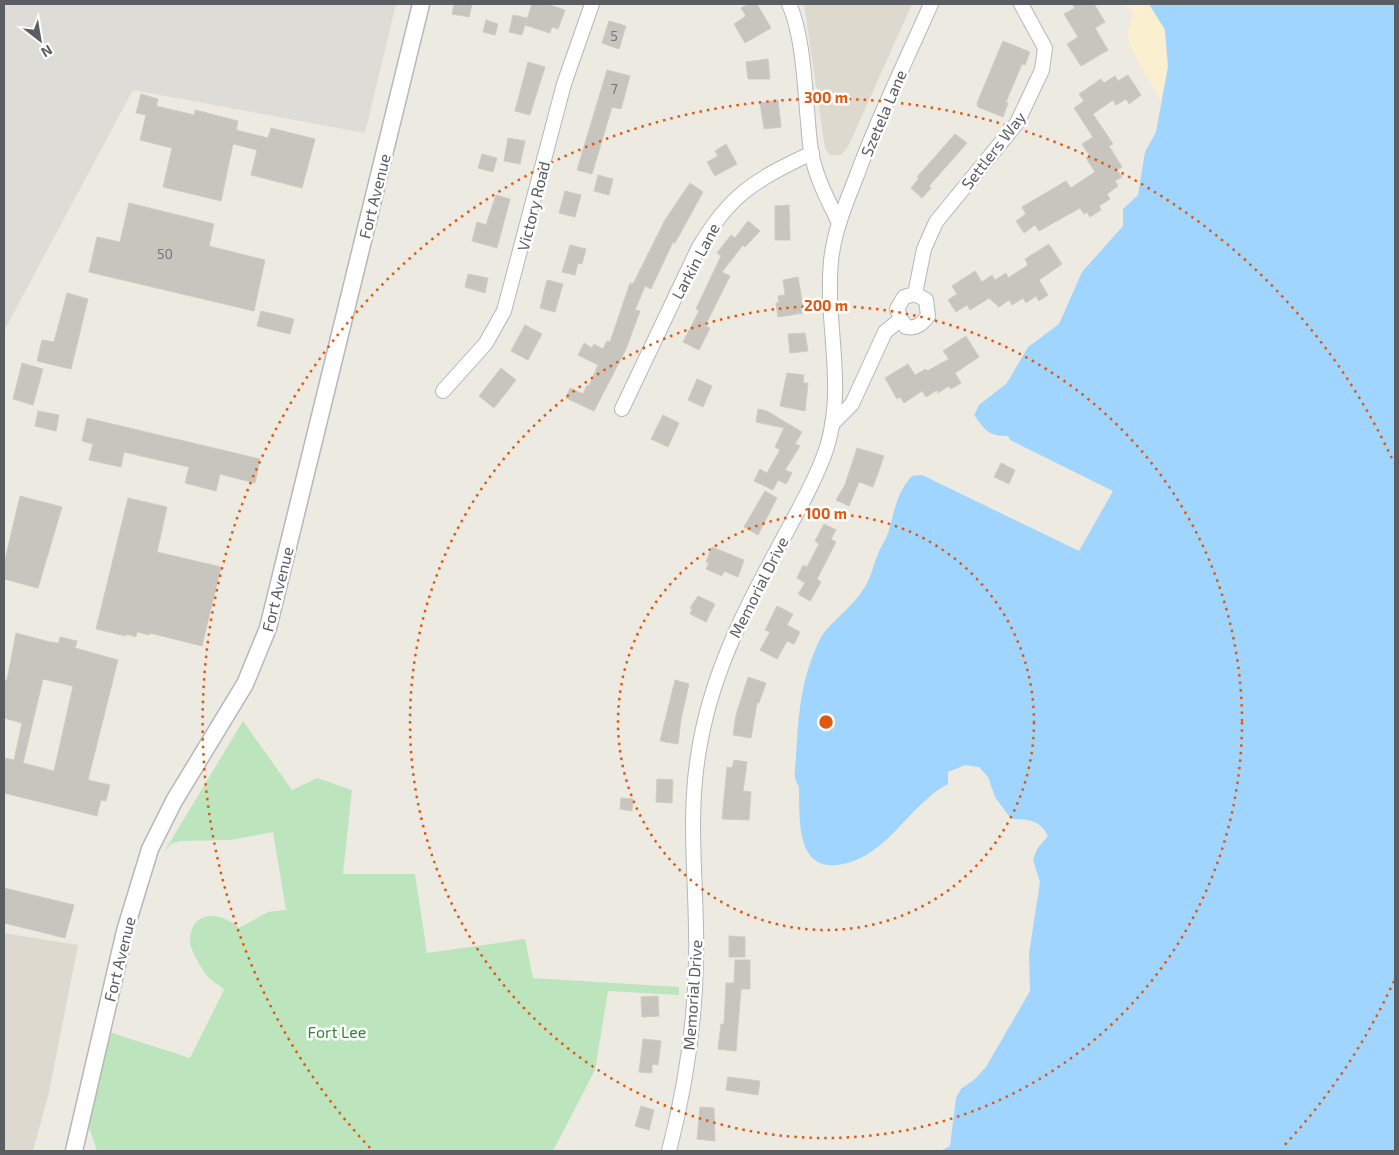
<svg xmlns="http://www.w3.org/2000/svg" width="1399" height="1155" viewBox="0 0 1399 1155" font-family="'Exo 2',sans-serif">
  <rect width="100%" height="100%" fill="#edeae1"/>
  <!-- industrial -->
  <polygon fill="#dedcd6" points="4,4 396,4 365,133 133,90 4,331"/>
  <!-- education -->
  <g fill="#ddd9cf">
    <polygon points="804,4 912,4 848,147 841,155 830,155 825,148"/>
    <polygon points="4,933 78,945 49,1092 33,1151 4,1151"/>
  </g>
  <!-- green -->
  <path fill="#bde5bd" d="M243 721 292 790 317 778 352 790 343 874H415L427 953 525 939 533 978 679 987V995L608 991 595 1070 553 1151H97L88 1124 109 1032 190 1058 224 990C221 985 214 983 209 978 202 970 195 957 191 947 189 942 190 937 191 932 198 908 226 915 239 928L268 912 286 910 273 832 231 840 180 841 171 844 164 852Z"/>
  <!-- sand -->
  <polygon fill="#faf0cf" points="1123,4 1149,4 1165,30 1168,67 1161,101 1136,59 1127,37 1133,12"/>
  <!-- water -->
  <path fill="#9fd5ff" d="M1149 4H1395V1151H941L950 1146 956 1098 961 1089 975 1079 986 1067 1030 991 1029 954 1040 882 1033 860 1037 849 1048 836C1040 820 1028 819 1011 819L995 797 988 777 979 767 965 765 948 772V784C908 805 885 861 836 865 795 869 800 815 799 788 798 784 796 782 795 778 794 771 796 762 796 755 798 723 800 688 812 658 815 651 818 641 823 634 838 615 859 602 869 579 873 571 874 562 878 554 881 546 887 538 889 530 895 509 897 492 912 476L922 475 1079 551 1113 491 1010 440 1008 436C988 436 986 431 974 415L979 405 1007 383 1028 347 1059 324 1082 272 1123 226V209L1138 195 1145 152 1156 132 1168 67 1165 30Z"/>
  <!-- building -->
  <g fill="#c8c4be" stroke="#d1ccc0" fill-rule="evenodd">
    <polygon points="454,4 472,4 469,17 452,14"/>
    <polygon points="532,4 550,5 565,10 558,29 552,27 550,33 525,25"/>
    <polygon points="749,4 757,4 771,28 745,43 734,24 746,16 741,8"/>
    <polygon points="1072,4 1094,4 1105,22 1095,28 1108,50 1081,66 1067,44 1078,37 1064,14 1075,8"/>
    <polygon points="513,15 527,18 522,35 509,32"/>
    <polygon points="486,20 498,24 495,35 483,32"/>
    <polygon points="609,21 626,26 619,49 602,43"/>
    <polygon points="1003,41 1030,52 1025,65 1022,64 1006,102 1008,103 1003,117 978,107 977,103"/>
    <polygon points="768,59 770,79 748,79 746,62"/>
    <polygon points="528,62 545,67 530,115 515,111"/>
    <polygon points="607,70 630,76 621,109 612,107 592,174 577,170"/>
    <polygon points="1128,75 1141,95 1129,104 1126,99 1116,105 1113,100 1093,114 1113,144 1109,146 1122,167 1117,170 1122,177 1115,181 1118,186 1107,194 1110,199 1099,206 1101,210 1090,217 1087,212 1084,214 1080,208 1039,231 1035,225 1024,233 1016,221 1026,214 1022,207 1066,181 1071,188 1095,172 1086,158 1090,156 1082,144 1093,137 1074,108 1084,101 1079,94 1101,79 1104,83 1115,76 1118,81"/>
    <polygon points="141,94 158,99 156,106 194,115 195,110 238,121 236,130 268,138 271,128 315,139 302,188 251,175 257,150 233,144 221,201 163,187 172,148 140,140 146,115 136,113"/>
    <polygon points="778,100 781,127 764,129 760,103"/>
    <polygon points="955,134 967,143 929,186 931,188 922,198 911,188 919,178 917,177"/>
    <polygon points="508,138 525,141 520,164 504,161"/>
    <polygon points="726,144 737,164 715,176 707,162 718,156 715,151"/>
    <polygon points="482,154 497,158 493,172 478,168"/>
    <polygon points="598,175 613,179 609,195 594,191"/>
    <polygon points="690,183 703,192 675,243 673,242 651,289 645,286 635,310 640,311 626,349 594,411 566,398 570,388 583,394 587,385 589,386 598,365 578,355 584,343 592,348 594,344 603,349 607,341 610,342 630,283 633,284 665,220"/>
    <polygon points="565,191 581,195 575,217 559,213"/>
    <polygon points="496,195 510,199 497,248 472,241 477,222 486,225"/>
    <polygon points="129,203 214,224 209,246 265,260 254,311 89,272 97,237 120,242"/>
    <polygon points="789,205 790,240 775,240 775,206"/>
    <polygon points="748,221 760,231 745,247 743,245 722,272 730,276 705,326 710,328 699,350 683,342 699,311 696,309 721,256 717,253 731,235 735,238"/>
    <polygon points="1049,244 1062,264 1039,280 1048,295 1039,301 1036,296 1026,303 1023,298 1012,305 1009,300 999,307 989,298 970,310 967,305 956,312 948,300 957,294 952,286 975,271 982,282 992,275 995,280 1006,273 1008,278 1028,265 1025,259"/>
    <polygon points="570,245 586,249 582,264 578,263 575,275 562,272"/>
    <polygon points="468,274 488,278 485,293 465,287"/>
    <polygon points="798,277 804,313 778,317 776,303 779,303 778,296 785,295 783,280"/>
    <polygon points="547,280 563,284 555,312 540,308"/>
    <polygon points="67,293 88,299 71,369 37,361 42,340 54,342"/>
    <polygon points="261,311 294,319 290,334 257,326"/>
    <polygon points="525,325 542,334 528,360 511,351"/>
    <polygon points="805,333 808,351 790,353 788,334"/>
    <polygon points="966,336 979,357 955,373 961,383 951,389 949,386 938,393 937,390 926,397 922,391 904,403 900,397 897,399 885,378 908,364 915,375 926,369 927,371 949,359 943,351"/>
    <polygon points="22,363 43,369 33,405 13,399"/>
    <polygon points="501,368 516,380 494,408 479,396"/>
    <polygon points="787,373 804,375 803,383 808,383 805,411 780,406"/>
    <polygon points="697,379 712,386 703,407 688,400"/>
    <polygon points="758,409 767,411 802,432 795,444 800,446 785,470 792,473 786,484 778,480 773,490 754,481 760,469 767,473 780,450 775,447 784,428 756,422"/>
    <polygon points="38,411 59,415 56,431 35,426"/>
    <polygon points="663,415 679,423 668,447 651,439"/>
    <polygon points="87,418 260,459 255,483 220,474 216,491 185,483 189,467 124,452 121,467 89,460 93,444 82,441"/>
    <polygon points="857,448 884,456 873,487 859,482 849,506 836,500 845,485"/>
    <polygon points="1001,463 1015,470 1009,484 994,477"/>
    <polygon points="765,491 777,498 758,535 744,527"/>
    <polygon points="20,496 62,507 38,588 4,579 4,564"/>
    <polygon points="128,498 167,507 157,552 221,567 202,646 150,633 149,635 137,632 136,637 126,634 126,636 96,629"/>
    <polygon points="824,524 836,530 831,539 836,542 817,579 821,582 810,601 798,594 805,583 797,578 803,565 807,567 819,544 815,541"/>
    <polygon points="712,547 744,560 738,577 724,571 722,576 706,569 709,563 706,562"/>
    <polygon points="698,596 715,604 706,622 690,614 692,609 690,608"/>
    <polygon points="777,606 793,614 787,625 800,632 794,644 787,641 777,659 760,650 770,632 765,630"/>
    <path d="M16 633 50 642 59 643 60 637 77 641 75 648 118 660 88 780 110 785 106 801 101 800 97 816 4 793V758L14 760 22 723 4 718V680H7ZM43 679 73 686 54 771 23 763Z"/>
    <polygon points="748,677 766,683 759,703 757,703 751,738 733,735 736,715"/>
    <polygon points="675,680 689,684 681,719 678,744 660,741"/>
    <polygon points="734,760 747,762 743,791 751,792 749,820 722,819 727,767 732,768"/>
    <polygon points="657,779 673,780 672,803 656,802"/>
    <polygon points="621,798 633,799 632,811 620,809"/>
    <polygon points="4,888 74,905 65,938 4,923"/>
    <polygon points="729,936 745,937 745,957 729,957"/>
    <polygon points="735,960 750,960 750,989 741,989 736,1051 718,1049 721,1024 724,1024 726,983 734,983"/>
    <polygon points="658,996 659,1016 642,1017 641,997"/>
    <polygon points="643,1039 661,1041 658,1065 652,1064 652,1073 639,1072"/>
    <polygon points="728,1077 760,1081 758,1095 726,1090"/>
    <polygon points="641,1106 654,1110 649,1130 635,1126"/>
    <polygon points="700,1107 714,1108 715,1141 697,1139"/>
  </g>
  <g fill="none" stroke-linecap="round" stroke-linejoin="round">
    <defs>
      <g id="minor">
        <path d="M789 4C806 41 805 109 811 151 815 176 828 200 839 223"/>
        <polyline points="915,294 924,249 936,222 1017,123 1042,70 1045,48 1021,4"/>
        <polyline points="443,391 486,343 504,311 564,84 592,4"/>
        <path d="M622 409 698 249C729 195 756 179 812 153"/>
        <path d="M832 424 852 404 885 332 901 319 906 327C916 329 922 324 928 316L926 300 915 294 904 297 897 309 901 319"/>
        <path d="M669 1151C685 1089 695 1025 696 961 698 893 687 824 698 756 709 681 741 616 777 550 794 517 815 483 827 447 846 385 825 324 831 261 834 231 846 203 857 175 878 117 906 61 931 4"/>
      </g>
      <polyline id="tertiary" points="74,1151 125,931 150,849 174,801 245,684 268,628 421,4"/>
    </defs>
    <!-- minor casing -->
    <use href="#minor" stroke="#b4b7bc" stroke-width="16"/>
    <!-- tertiary casing -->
    <use href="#tertiary" stroke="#b4b7bc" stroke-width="19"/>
    <!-- minor -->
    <use href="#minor" stroke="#fff" stroke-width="14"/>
    <!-- tertiary -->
    <use href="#tertiary" stroke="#fff" stroke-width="16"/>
  </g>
  <!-- distance rings -->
  <g fill="none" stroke="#e15910" stroke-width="2.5" stroke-dasharray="2.5 5">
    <circle cx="826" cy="722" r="208"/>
    <circle cx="826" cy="722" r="416"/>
    <path d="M1394 981A624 624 0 0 1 1282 1148M370 1148A624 624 0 1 1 1394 463"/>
  </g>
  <g text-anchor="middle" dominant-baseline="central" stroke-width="5" stroke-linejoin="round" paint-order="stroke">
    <!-- number labels -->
    <g font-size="14" fill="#767779">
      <text x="614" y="35">5</text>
      <text x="614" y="88">7</text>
      <text x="165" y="253">50</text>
    </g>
    <!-- street labels -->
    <g font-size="16" fill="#5a5d62" stroke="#fff">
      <text transform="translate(883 113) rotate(-67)">Szetela Lane</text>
      <text transform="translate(993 150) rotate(-52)">Settlers Way</text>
      <text transform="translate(374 196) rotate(-76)">Fort Avenue</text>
      <text transform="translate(533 206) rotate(-76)">Victory Road</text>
      <text transform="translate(695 261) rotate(-62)">Larkin Lane</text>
      <text transform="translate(758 587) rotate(-63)">Memorial Drive</text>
      <text transform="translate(277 589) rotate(-76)">Fort Avenue</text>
      <text transform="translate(119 959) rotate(-76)">Fort Avenue</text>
      <text transform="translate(692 995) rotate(-86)">Memorial Drive</text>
    </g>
    <!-- park labels -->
    <g font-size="16" fill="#358639" stroke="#fff">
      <text x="337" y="1031">Fort Lee</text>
    </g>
  </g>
  <circle cx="826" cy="722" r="8" fill="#e15910" stroke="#fff" stroke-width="2.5"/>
  <g font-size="15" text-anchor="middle" font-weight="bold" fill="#e15910" stroke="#fff" stroke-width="5" stroke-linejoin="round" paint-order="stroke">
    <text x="826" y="103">300 m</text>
    <text x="826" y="311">200 m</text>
    <text x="826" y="519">100 m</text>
  </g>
  <!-- border -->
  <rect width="1399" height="1155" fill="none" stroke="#5a5d62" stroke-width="10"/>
  <!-- north arrow -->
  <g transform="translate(40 40) rotate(149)" stroke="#ffffff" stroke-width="4" paint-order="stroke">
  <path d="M0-4L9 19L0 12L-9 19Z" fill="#5a5d62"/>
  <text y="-8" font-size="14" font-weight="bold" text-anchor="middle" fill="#5a5d62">N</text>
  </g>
</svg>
